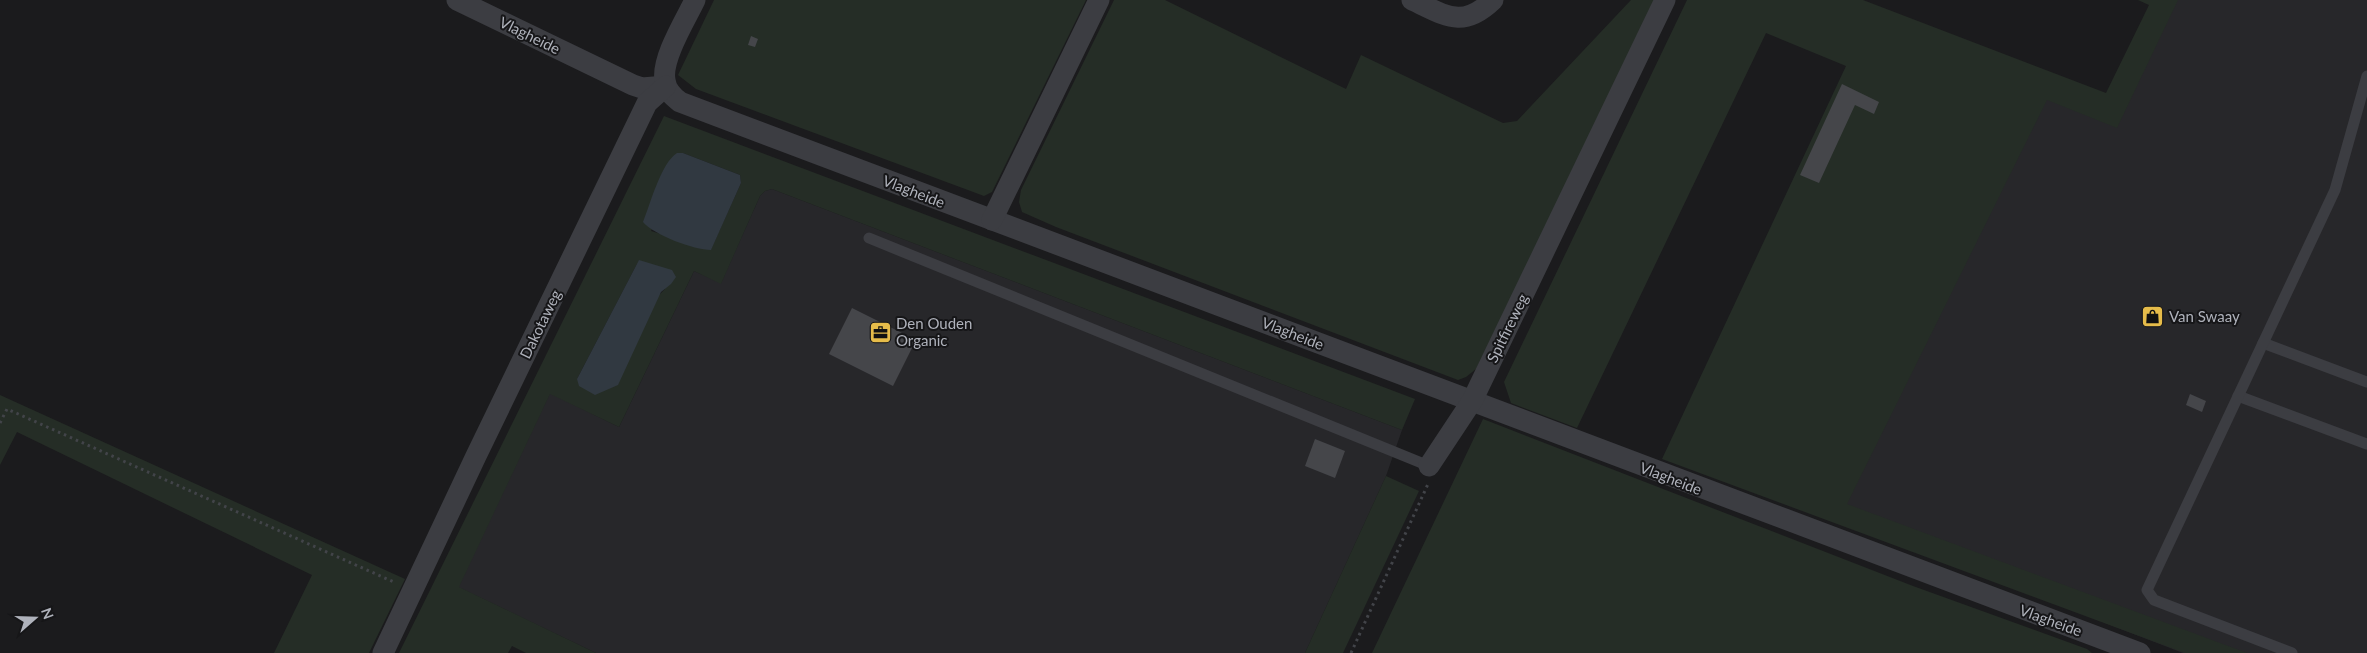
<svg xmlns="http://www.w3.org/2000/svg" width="2367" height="653" viewBox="0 0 2367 653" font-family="Lato,sans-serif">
  <rect width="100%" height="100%" fill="#1b1b1d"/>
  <!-- built -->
  <g fill="#27272a">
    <polygon points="2168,0 2367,0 2367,653 2183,653 1828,516 2043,85 2114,112"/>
    <polygon points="772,189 1402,430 1386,476 1305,653 596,653 458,587 550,393 619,427 694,271 721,283 760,196 765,191"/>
  </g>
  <!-- green -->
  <g fill="#252d26" fill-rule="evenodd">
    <polygon points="714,0 1086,0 992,192 984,196 696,89 678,75"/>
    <polygon points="1114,0 1165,0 1346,89 1361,55 1503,123 1517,121 1631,0 1657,0 1476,369 1466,377 1458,380 1056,227 1022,212 1019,202 1021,190"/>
    <polygon points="1687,0 1863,0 2106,93 2149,5 2138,0 2178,0 2117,128 2047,100 1847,504 2247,653 2185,653 1662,459 1846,66 1766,33 1577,428 1511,403 1504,382"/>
    <path d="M664 116 1415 399 1402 430 772 189 765 191 760 196 721 284 694 271 619 427 550 394 459 587 596 653H526L512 646 508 653H399ZM683 153 740 175 741 183 711 249 651 231ZM639 261 665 289 577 379 637 264Z"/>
    <polygon points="0,395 405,579 369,653 274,653 312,575 17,432 0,465"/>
    <polygon points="1483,419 1913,586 2087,649 2092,653 1372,653"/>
    <polygon points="1386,476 1419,491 1343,653 1305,653"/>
  </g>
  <!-- water -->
  <g fill="#313941">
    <path d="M677 153H683L740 175 741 183 711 250C694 250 654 235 643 222 650 205 661 163 677 153Z"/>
    <polygon points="639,260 672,270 676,277 671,284 661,292 618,385 595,395 579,386 577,379"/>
  </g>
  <!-- building -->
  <g fill="#45464a">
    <polygon points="751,36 758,39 755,47 748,45"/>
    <polygon points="1842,84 1879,102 1874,114 1855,105 1819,183 1800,175"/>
    <polygon points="852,308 916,340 893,386 829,354"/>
    <polygon points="2190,394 2206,401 2202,412 2186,405"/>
    <polygon points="1315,439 1345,451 1335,478 1305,466"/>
  </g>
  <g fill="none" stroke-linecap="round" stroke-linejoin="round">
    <!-- path -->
    <g stroke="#424449" stroke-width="3" stroke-dasharray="2.5 4" stroke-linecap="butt">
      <polyline points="0,423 7,409 396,583"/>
      <polyline points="1351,653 1428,484"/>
    </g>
    <!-- lane -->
    <g stroke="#3c3d42" stroke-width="11">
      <polyline points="869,238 1429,466"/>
      <polyline points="2263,343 2367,382"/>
      <polyline points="2238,396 2367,444"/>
      <polyline points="2292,653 2154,600 2147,590 2335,190 2367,76"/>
    </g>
    <!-- street -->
    <g stroke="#3c3d42" stroke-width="21">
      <polyline points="457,0 633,85 642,88 666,86"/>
      <path d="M695 0C686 19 661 59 665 80 666 90 672 96 680 102 1167 286 1653 472 2140 653"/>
      <path d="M1412 0C1445 15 1462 30 1493 0"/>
      <polyline points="992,220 1099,0"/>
      <polyline points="1429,466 1472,401 1665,0"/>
      <polyline points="383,653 476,456 647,103 666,86"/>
    </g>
  </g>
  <!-- icons -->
  <defs>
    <symbol id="shop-square" viewBox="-11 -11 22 22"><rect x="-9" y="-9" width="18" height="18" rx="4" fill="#e6bc4a" stroke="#161618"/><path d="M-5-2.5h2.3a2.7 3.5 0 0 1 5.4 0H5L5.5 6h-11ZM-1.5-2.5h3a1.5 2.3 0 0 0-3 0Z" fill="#111"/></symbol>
    <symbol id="office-square" viewBox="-11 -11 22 22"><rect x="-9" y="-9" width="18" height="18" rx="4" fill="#e6bc4a" stroke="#161618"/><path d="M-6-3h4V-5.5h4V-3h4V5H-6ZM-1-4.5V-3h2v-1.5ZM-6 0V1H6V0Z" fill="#111"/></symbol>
  </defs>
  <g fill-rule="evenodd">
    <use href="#shop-square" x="2140" y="304" width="25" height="25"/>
    <use href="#office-square" x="868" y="320" width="25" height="25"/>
  </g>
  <g text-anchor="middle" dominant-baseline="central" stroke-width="4" stroke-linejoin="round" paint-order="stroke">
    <!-- street labels -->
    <g font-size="15" fill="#afb2bb" stroke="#161618">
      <text transform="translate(530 35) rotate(26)">Vlagheide</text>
      <text transform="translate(914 191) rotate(21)">Vlagheide</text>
      <text transform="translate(540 324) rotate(-64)">Dakotaweg</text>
      <text transform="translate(1507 328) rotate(-64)">Spitfireweg</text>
      <text transform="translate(1293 333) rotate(21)">Vlagheide</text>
      <text transform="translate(1671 478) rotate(21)">Vlagheide</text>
      <text transform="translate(2051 620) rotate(20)">Vlagheide</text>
    </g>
    <!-- poi labels -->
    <g font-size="15" fill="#afb2bb" stroke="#161618" text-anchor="start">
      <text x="2169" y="316">Van Swaay</text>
      <text x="896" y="323">Den Ouden<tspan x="896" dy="17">Organic</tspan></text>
    </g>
  </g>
  <!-- north arrow -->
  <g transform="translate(35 618) rotate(70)" stroke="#161618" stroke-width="4" paint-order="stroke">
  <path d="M0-4L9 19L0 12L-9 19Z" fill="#afb2bb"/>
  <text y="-8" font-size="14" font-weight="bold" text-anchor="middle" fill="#afb2bb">N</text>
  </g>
</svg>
